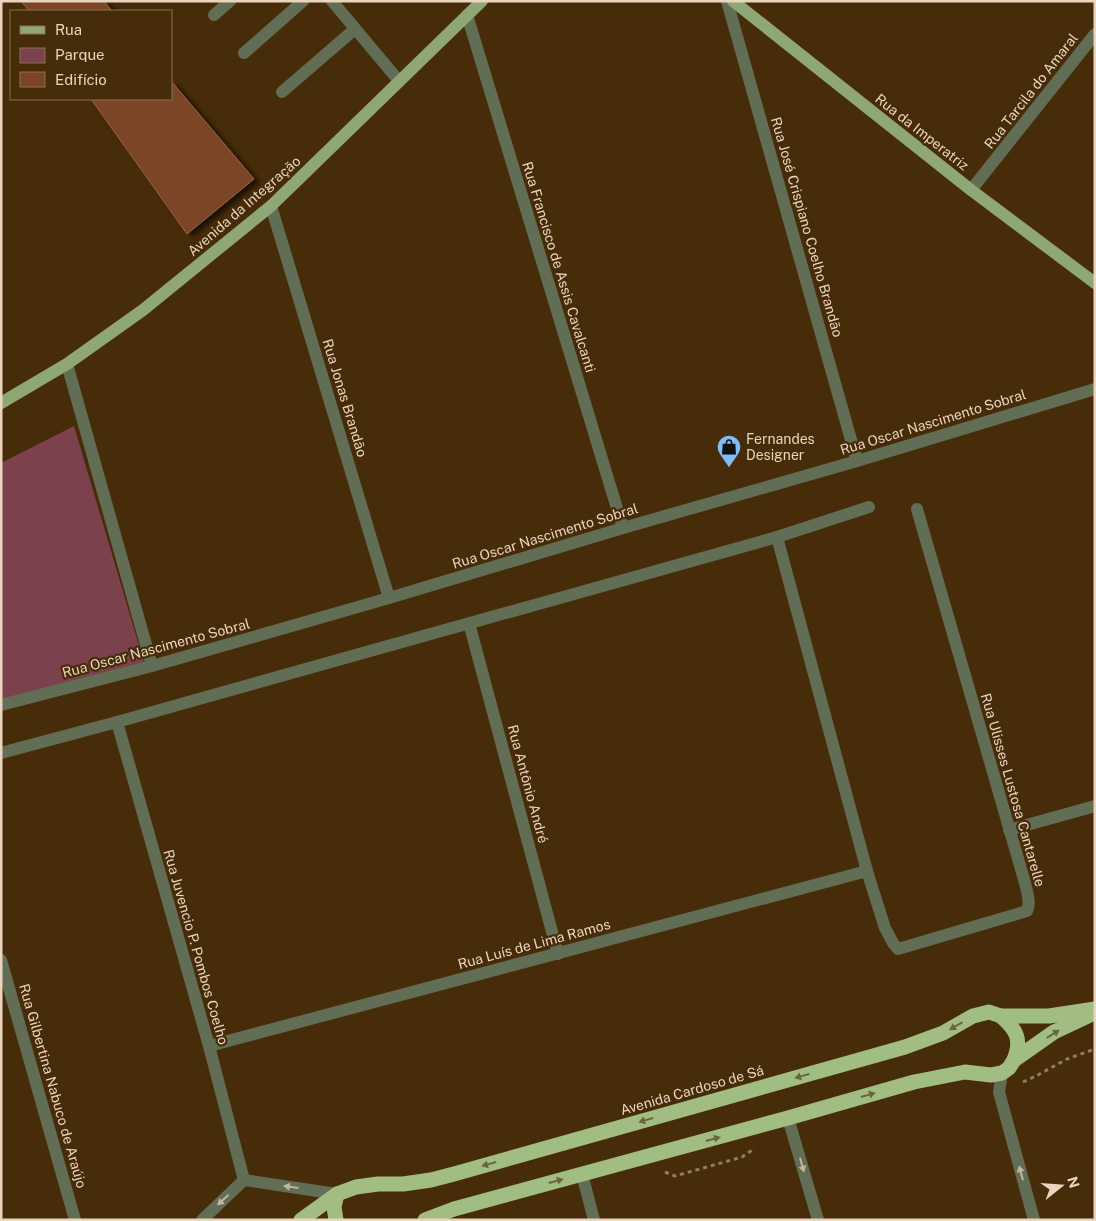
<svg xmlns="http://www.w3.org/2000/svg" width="1096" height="1221" viewBox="0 0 1096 1221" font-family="'Public Sans',sans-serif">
  <defs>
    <filter id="shadow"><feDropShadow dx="5.5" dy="3" stdDeviation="2.5" flood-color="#0009"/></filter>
  </defs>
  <rect width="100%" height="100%" fill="#472c09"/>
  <!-- green -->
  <polygon fill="#7b414c" points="74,426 146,669 1,709 1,463"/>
  <!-- building -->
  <g fill="#7b4425" stroke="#956348" filter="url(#shadow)">
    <polygon points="21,1 104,1 112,11 29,11"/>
    <polygon points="171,81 254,179 187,234 91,99 171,99"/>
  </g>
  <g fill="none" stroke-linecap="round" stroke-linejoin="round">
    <!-- path -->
    <g stroke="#947b5e" stroke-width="3" stroke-dasharray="4 4" stroke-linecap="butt">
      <polyline points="1023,1082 1036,1076 1067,1059 1095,1049"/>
      <polyline points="665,1172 675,1176 742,1157 755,1148"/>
    </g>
    <!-- minor -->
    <g stroke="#626d55" stroke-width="12">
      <polyline points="332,1 399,81"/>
      <polyline points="727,1 857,461"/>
      <polyline points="214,15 230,1"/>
      <polyline points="467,15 623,528"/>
      <polyline points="244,53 303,1"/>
      <polyline points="282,92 355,29"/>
      <polyline points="971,190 1095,34"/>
      <polyline points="271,206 389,598"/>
      <polyline points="67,364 152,666"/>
      <path d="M777 537 867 871 885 928 893 943 898 949 1027 911C1031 903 1027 892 1025 883L917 509"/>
      <polyline points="469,623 558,954"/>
      <polyline points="1,705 152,666 389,598 623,528 857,461 1095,389"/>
      <polyline points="117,722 209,1046 244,1180"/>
      <polyline points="1,753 117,722 777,537 869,507"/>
      <polyline points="1009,830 1095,806"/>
      <polyline points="1,960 75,1220"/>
      <polyline points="209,1046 867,871"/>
      <polyline points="1002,1073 999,1092 1034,1220"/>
      <polyline points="788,1118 818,1220"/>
      <polyline points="582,1174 594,1220"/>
      <polyline points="244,1180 337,1194"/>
      <polyline points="202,1220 244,1180"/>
    </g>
    <!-- major -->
    <g stroke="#8fa775" stroke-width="12">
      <polyline points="733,1 971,190 1095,283"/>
      <polyline points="1,403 67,364 143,310 271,206 482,1"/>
    </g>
    <!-- highway -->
    <g stroke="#a1bd81" stroke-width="15">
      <path d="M1001 1016C1017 1030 1022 1040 1014 1060"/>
      <polyline points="301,1220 337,1194 356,1187 378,1184 403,1184 431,1180 454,1174 905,1047 943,1033 973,1016 989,1012 1001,1016 1049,1016 1095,1009"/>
      <polyline points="336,1220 334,1207 337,1194"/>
      <polyline points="425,1220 454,1209 788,1118 914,1082 965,1072 991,1075 1002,1073 1009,1068 1014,1060 1054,1032 1090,1015"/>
    </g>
  </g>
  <!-- one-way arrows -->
  <defs><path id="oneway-solid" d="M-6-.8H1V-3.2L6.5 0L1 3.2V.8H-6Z" transform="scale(1.25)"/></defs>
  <g fill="#6b6639">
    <use href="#oneway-solid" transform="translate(956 1026) rotate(149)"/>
    <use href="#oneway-solid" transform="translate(1053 1034) rotate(-32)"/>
    <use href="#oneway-solid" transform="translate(802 1076) rotate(164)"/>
    <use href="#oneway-solid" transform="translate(868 1095) rotate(-16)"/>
    <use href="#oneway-solid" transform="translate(646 1120) rotate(164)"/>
    <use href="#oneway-solid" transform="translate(713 1139) rotate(-15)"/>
    <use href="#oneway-solid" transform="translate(489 1164) rotate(164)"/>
    <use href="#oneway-solid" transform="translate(556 1181) rotate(-15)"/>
  </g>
  <g fill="#c2b69f">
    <use href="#oneway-solid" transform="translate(802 1165) rotate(74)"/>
    <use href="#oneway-solid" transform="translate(1021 1173) rotate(-105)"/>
    <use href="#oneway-solid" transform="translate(291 1187) rotate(-172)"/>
    <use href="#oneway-solid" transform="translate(223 1200) rotate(137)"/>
  </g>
  <!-- icons -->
  <defs>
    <symbol id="shop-pin" viewBox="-11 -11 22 30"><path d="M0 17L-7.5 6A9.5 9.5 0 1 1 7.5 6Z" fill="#7fbdfa" stroke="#472c09"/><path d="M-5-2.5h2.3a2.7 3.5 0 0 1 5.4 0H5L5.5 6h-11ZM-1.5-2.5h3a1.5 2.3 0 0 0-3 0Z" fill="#111"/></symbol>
  </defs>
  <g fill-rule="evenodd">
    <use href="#shop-pin" x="715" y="433" width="28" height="38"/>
  </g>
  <g text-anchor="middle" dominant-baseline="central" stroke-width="4.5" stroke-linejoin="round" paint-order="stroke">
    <!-- street labels -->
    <g font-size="14" fill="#ebd5bf" stroke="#472c09">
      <text transform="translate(1031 91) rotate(-52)">Rua Tarcila do Amaral</text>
      <text transform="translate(922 132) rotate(38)">Rua da Imperatriz</text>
      <text transform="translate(244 206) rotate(-41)">Avenida da Integração</text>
      <text transform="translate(807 227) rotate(74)">Rua José Crispiano Coelho Brandão</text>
      <text transform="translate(559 267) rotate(73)">Rua Francisco de Assis Cavalcanti</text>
      <text transform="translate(345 398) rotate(73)">Rua Jonas Brandão</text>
      <text transform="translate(933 422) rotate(-17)">Rua Oscar Nascimento Sobral</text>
      <text transform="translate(545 536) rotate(-17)">Rua Oscar Nascimento Sobral</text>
      <text transform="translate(156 648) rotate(-15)">Rua Oscar Nascimento Sobral</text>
      <text transform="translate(528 784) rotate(75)">Rua Antônio André</text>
      <text transform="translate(1013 790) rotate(74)">Rua Ulisses Lustosa Cantarelle</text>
      <text transform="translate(534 944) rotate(-15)">Rua Luís de Lima Ramos</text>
      <text transform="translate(196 947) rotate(74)">Rua Juvencio P. Pombos Coelho</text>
      <text transform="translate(53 1086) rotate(74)">Rua Gilbertina Nabuco de Araújo</text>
      <text transform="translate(692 1090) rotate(-16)">Avenida Cardoso de Sá</text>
    </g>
    <!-- poi labels -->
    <g font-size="14" fill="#ebd5bf" stroke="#472c09" text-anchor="start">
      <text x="746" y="439">Fernandes<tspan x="746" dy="16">Designer</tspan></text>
    </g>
  </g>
  <!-- border -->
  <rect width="1096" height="1221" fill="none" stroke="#ebd5bf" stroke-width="5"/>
  <!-- legend -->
  <rect x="10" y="10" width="162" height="90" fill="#472c09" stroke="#897052"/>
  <rect x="20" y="26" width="25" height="8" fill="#8fa775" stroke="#897052"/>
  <text x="55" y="35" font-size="15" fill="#ebd5bf">Rua</text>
  <rect x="20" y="48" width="25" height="15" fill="#7b414c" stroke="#897052"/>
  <text x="55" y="60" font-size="15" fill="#ebd5bf">Parque</text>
  <rect x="20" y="72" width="25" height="15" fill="#7b4425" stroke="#897052"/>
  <text x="55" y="85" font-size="15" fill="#ebd5bf">Edifício</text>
  <!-- north arrow -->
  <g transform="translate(1061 1186) rotate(73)" stroke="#472c09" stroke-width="4" paint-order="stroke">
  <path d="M0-4L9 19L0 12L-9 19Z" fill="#ebd5bf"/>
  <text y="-8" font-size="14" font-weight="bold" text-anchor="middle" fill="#ebd5bf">N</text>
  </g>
</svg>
